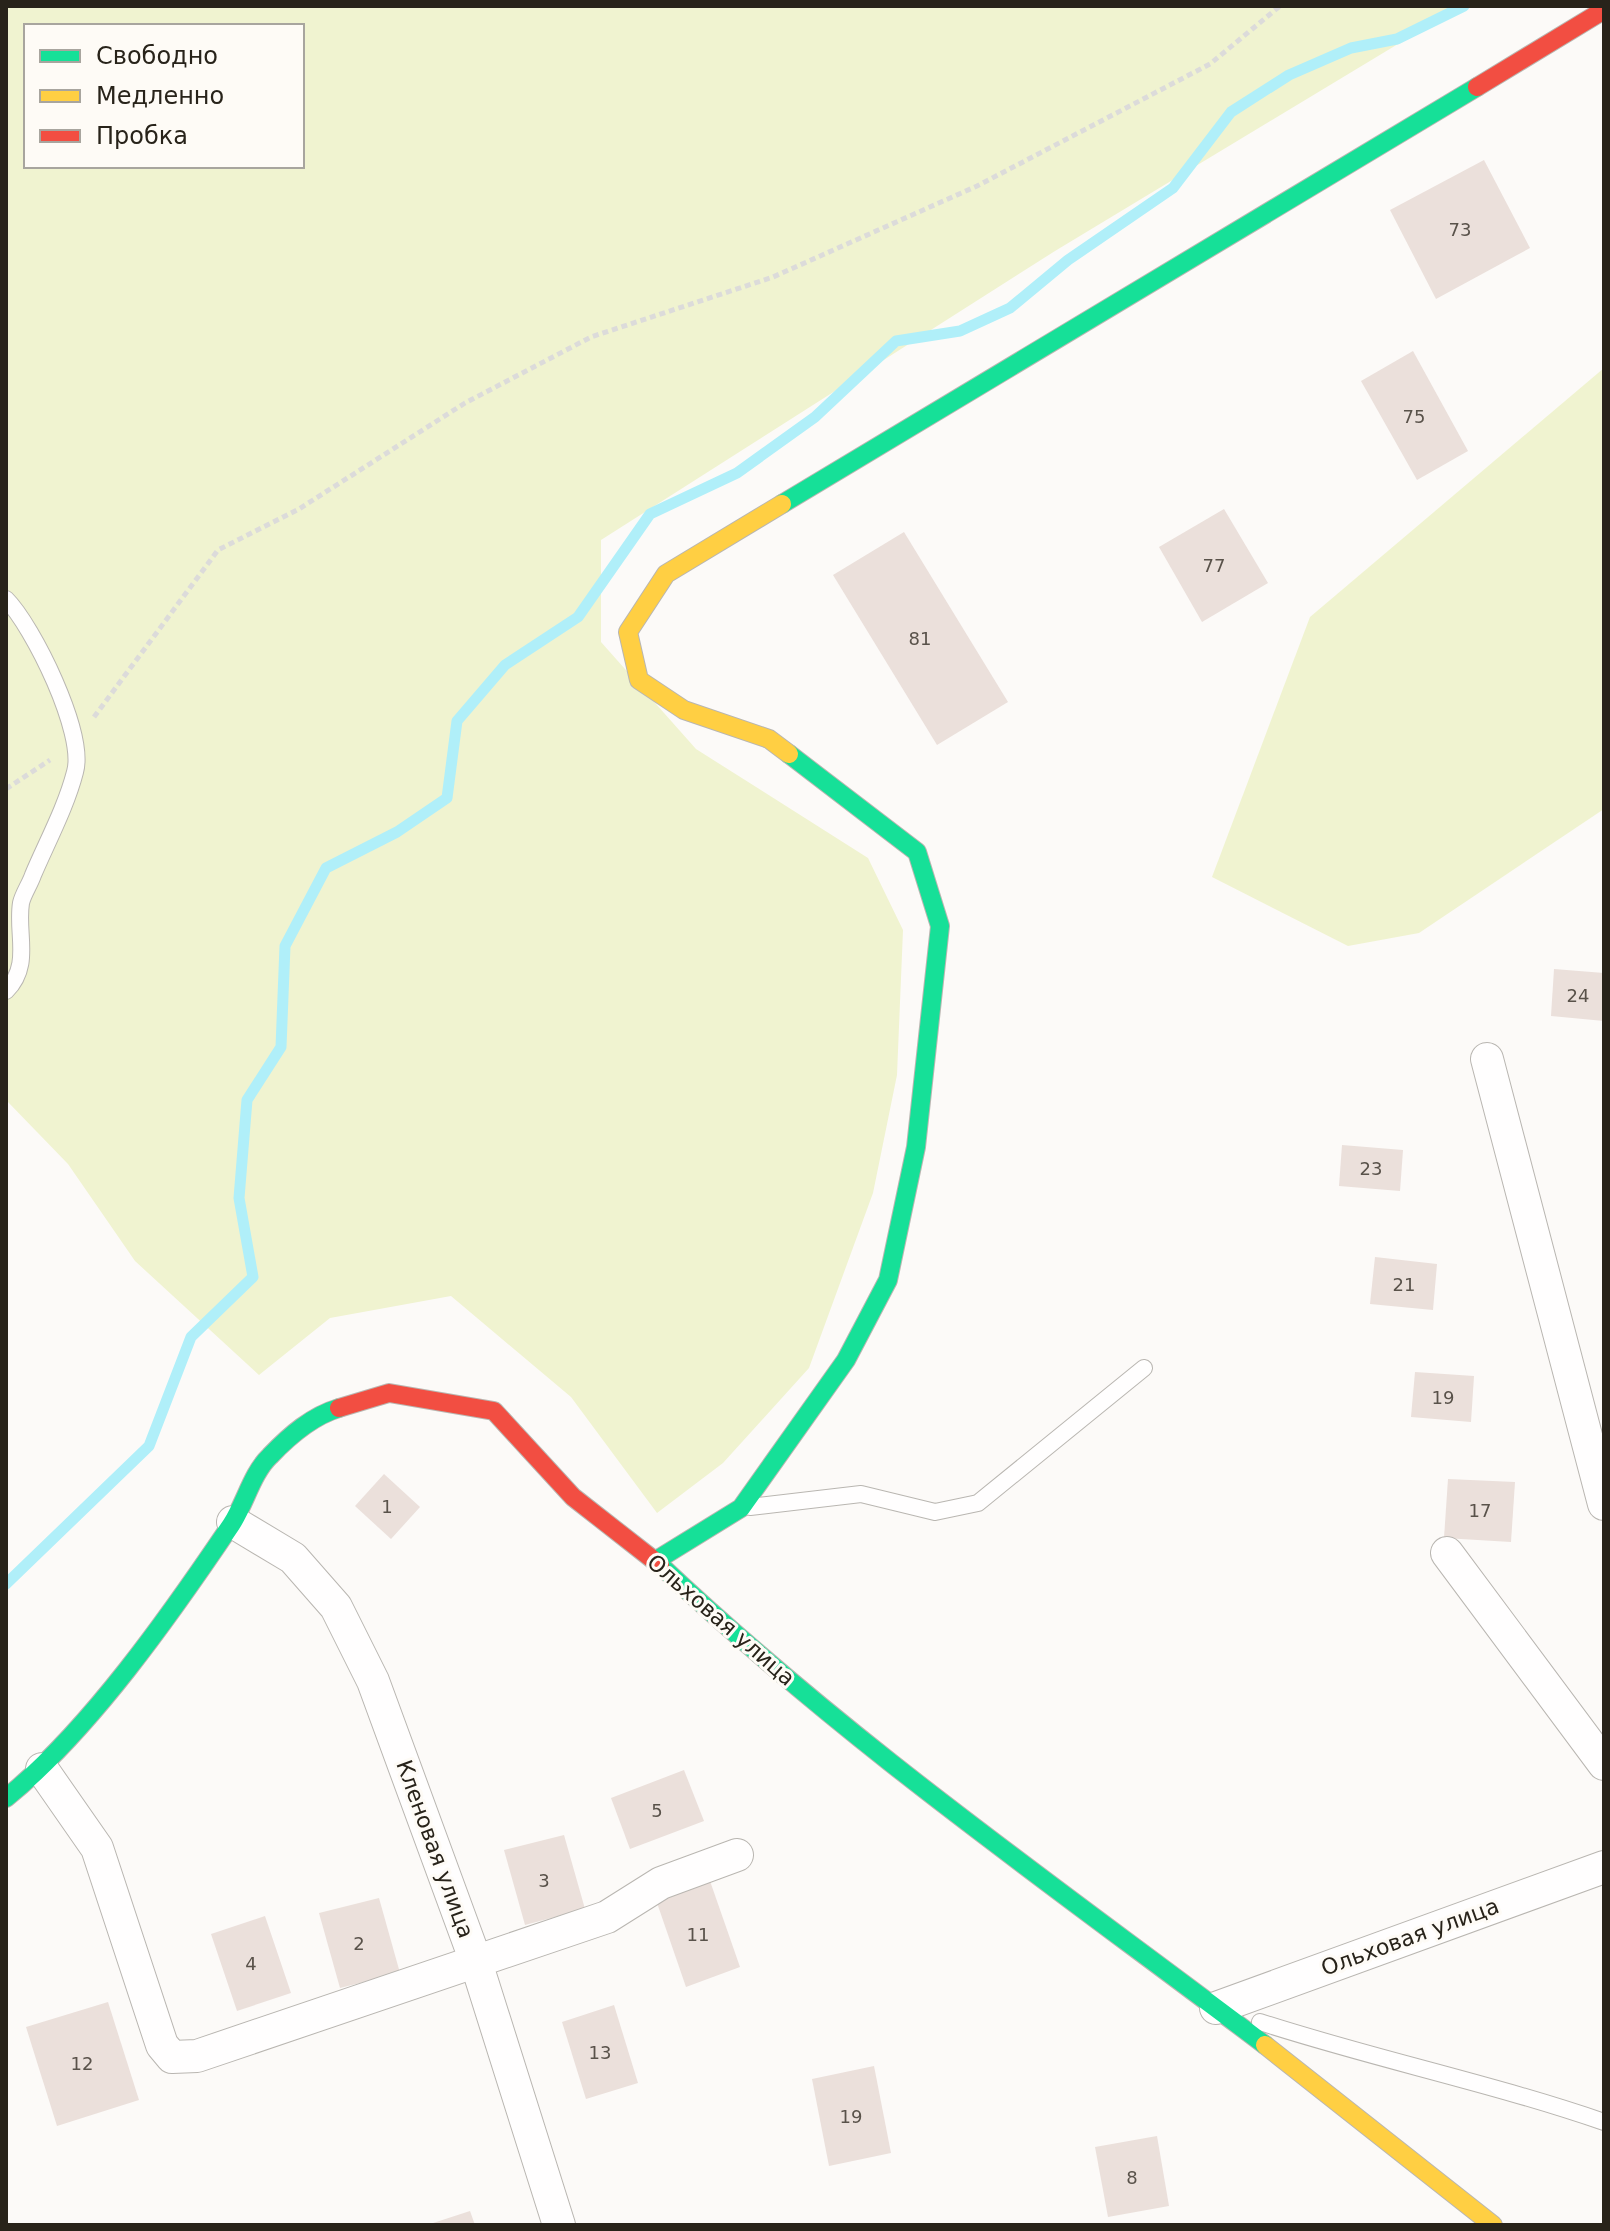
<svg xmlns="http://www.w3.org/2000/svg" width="1610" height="2231" viewBox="0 0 1610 2231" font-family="'DejaVu Sans',sans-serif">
  <rect width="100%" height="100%" fill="#fcfaf8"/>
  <!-- green -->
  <g fill="#f0f3d0" fill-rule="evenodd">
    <path d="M6 6H1461L1055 251 601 540V642L696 749 868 858 903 930 897 1075 873 1193 809 1368 723 1463 657 1513 571 1397 451 1296 330 1318 259 1375 135 1261 68 1164 6 1100ZM26 26H302V166H26Z"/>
    <polygon points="1604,368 1604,809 1419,933 1348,946 1212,877 1310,617"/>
  </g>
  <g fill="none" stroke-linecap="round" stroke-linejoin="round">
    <!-- stream -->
    <polyline stroke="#b0eff9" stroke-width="11" points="6,1584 149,1446 191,1337 253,1277 239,1198 247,1100 281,1047 285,946 326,868 397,832 447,798 457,721 505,665 578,617 650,514 737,473 815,417 896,341 960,331 1010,308 1068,260 1173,188 1231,112 1289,75 1351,48 1397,39 1464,6"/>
  </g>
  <!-- building -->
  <g fill="#ebe0db">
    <polygon points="1484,160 1530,248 1436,299 1390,210"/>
    <polygon points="1413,351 1468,451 1417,480 1361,381"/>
    <polygon points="1224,509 1268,583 1202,622 1159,547"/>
    <polygon points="904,532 1008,702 937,745 833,575"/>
    <polygon points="1554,969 1604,973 1604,1021 1551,1016"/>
    <polygon points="1342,1145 1403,1150 1400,1191 1339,1186"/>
    <polygon points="1375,1257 1437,1264 1433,1310 1370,1304"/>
    <polygon points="1415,1372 1474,1376 1471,1422 1411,1417"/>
    <polygon points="384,1474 420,1507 391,1539 355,1506"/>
    <polygon points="1448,1479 1515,1482 1511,1542 1444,1538"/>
    <polygon points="684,1770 704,1821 630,1849 611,1798"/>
    <polygon points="564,1835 585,1909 525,1925 504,1850"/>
    <polygon points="710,1881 740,1967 686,1987 656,1900"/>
    <polygon points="379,1898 400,1973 340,1988 319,1913"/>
    <polygon points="265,1916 291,1993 237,2011 211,1934"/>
    <polygon points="108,2002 139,2100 57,2126 26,2027"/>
    <polygon points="614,2005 638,2083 586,2099 562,2022"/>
    <polygon points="874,2066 891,2153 829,2166 812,2079"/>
    <polygon points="1157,2136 1169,2206 1108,2217 1095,2147"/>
    <polygon points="470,2211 475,2225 430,2225 430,2224"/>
  </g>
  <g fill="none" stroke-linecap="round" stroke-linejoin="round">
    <defs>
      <g id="lane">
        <path d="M6 599C33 626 86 734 75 772 66 807 47 842 33 875 30 884 23 894 21 903 16 934 32 965 6 991"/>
        <polyline points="750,1507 861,1494 935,1512 978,1503 1144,1368"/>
        <path d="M1260 2022C1374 2059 1491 2083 1604 2122"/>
      </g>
      <g id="street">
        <polyline points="1487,1059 1604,1504"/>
        <polyline points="233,1522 293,1558 336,1607 373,1681 475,1959 559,2225"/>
        <polyline points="1447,1553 1604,1764"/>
        <polyline points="42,1769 97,1848 162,2045 172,2057 197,2056 607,1917 661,1883 737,1855"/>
        <polyline points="1216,2008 1604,1867"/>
      </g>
      <g id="fast">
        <polyline points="782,504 1477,87"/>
        <polyline points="655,1561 741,1508 846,1360 888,1280 916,1147 940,926 917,852 789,754"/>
        <path d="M660 1565C847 1742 1060 1890 1265 2045"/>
        <path d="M6 1798C89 1731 171 1614 231 1525 245 1504 252 1473 270 1456 290 1435 312 1416 339 1408"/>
      </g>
      <g id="slow">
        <polyline points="782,504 666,574 628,632 639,680 684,710 769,739 789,754"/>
        <polyline points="1265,2045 1493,2225"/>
      </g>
      <g id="jam">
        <polyline points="1477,87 1604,10"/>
        <polyline points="339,1408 389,1393 494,1411 573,1497 660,1565"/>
      </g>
    </defs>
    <!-- lane casing -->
    <use href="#lane" stroke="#b9b6b1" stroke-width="18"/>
    <!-- street casing -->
    <use href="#street" stroke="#b9b6b1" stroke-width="34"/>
    <!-- fast casing -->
    <use href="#fast" stroke="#b9b6b1" stroke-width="20"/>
    <!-- slow casing -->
    <use href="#slow" stroke="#b9b6b1" stroke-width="20"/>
    <!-- jam casing -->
    <use href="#jam" stroke="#b9b6b1" stroke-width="20"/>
    <!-- path -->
    <g stroke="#dcdbda" stroke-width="5" stroke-dasharray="6 4" stroke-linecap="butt">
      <polyline points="94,717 218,550 299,509 465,403 591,337 773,277 977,186 1210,64 1280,6"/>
      <polyline points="6,789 50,760"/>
    </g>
    <!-- lane -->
    <use href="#lane" stroke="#fffefe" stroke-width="16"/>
    <!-- street -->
    <use href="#street" stroke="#fffefe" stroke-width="32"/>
    <!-- fast -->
    <use href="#fast" stroke="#16e098" stroke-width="18"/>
    <!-- slow -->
    <use href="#slow" stroke="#ffcf43" stroke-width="18"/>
    <!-- jam -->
    <use href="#jam" stroke="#f24e42" stroke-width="18"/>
  </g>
  <g text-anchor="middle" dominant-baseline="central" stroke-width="6" stroke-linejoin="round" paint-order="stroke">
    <!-- number labels -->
    <g font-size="18" fill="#59524a">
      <text x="1460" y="229">73</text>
      <text x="1414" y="416">75</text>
      <text x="1214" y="565">77</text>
      <text x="920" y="638">81</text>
      <text x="1578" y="995">24</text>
      <text x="1371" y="1168">23</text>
      <text x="1404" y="1284">21</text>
      <text x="1443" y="1397">19</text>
      <text x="387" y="1506">1</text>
      <text x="1480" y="1510">17</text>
      <text x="657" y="1810">5</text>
      <text x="544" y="1880">3</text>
      <text x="698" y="1934">11</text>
      <text x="359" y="1943">2</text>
      <text x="251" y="1963">4</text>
      <text x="600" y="2052">13</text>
      <text x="82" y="2063">12</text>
      <text x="851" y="2116">19</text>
      <text x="1132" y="2177">8</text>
    </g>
    <!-- street labels -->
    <g font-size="22" fill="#28231a" stroke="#fefbf6">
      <text transform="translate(721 1620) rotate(41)">Ольховая улица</text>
      <text transform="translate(435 1849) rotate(70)">Кленовая улица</text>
      <text transform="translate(1410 1937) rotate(-20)">Ольховая улица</text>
    </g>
  </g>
  <!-- border -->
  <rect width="1610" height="2231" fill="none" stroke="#28231a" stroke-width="16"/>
  <!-- legend -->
  <rect x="24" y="24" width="280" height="144" fill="#fefbf6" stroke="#a8a59e" stroke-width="2"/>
  <rect x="40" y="50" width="40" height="12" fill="#16e098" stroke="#a8a59e" stroke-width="2"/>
  <text x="96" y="64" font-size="24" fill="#28231a">Свободно</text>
  <rect x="40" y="90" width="40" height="12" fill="#ffcf43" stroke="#a8a59e" stroke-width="2"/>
  <text x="96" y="104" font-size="24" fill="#28231a">Медленно</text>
  <rect x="40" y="130" width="40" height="12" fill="#f24e42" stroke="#a8a59e" stroke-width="2"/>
  <text x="96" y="144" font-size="24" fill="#28231a">Пробка</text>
</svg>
